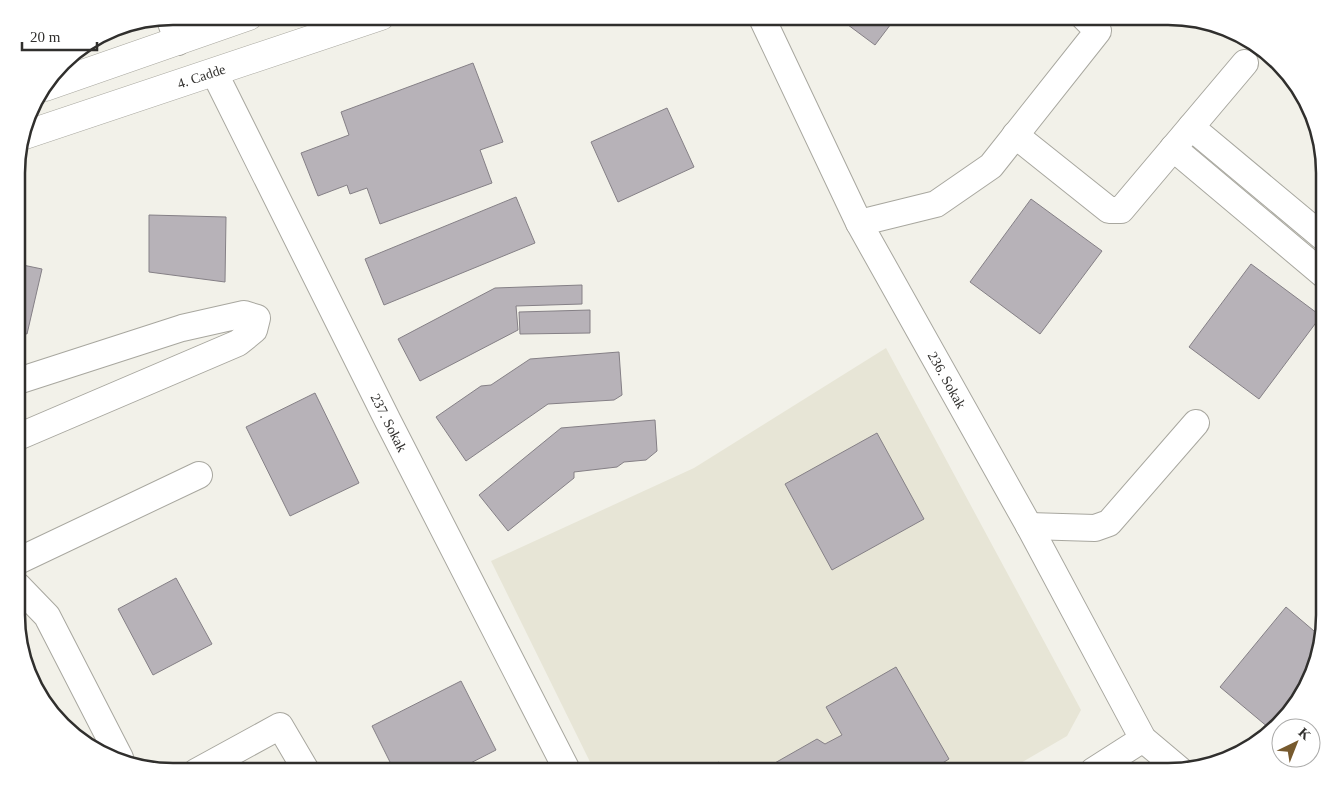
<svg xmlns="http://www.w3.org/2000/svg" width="1341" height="788" viewBox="0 0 1341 788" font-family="'Times New Roman',serif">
  <rect width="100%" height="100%" fill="#f2f1e9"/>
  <!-- built -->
  <polygon fill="#e7e5d6" points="886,348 1081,710 1067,736 1007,771 595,772 491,561 694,468"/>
  <!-- building -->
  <g fill="#b7b2b8" stroke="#858086">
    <polygon points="836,16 897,16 875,45"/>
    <polygon points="473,63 503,142 480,150 492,183 380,224 367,188 350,194 347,185 318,196 301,153 349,135 341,112"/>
    <polygon points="667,108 694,167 618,202 591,142"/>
    <polygon points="516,197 535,243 384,305 365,259"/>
    <polygon points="1031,199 1102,251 1040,334 970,282"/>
    <polygon points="149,215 226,217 225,282 149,272"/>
    <polygon points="18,264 42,269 27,334 18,332"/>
    <polygon points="1251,264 1321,316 1259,399 1189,347"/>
    <polygon points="582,285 582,304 516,306 518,330 420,381 398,339 495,288"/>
    <polygon points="590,310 590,333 520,334 519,312"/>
    <polygon points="619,352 622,395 614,400 548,404 466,461 436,417 481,386 491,385 530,359"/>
    <polygon points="315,393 359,483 290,516 246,427"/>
    <polygon points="655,420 657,451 646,460 624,462 617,467 574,472 574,478 508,531 479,495 561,428"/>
    <polygon points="877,433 924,519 832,570 785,484"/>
    <polygon points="176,578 212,644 153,675 118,609"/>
    <polygon points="1286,607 1321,637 1304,694 1269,728 1220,687"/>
    <polygon points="896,667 949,759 928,772 759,772 817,739 825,744 842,735 826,707"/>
    <polygon points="461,681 496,750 453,772 395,772 372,726"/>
    <polygon points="719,762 724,772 702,772"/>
  </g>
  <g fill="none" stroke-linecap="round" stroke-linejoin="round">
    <defs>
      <g id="minor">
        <path id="s1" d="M761 16 859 223 1029 526 1143 739 1181 771"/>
        <polyline points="169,17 178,42"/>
        <path id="s2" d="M214 72 388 421 568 772"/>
        <polyline points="1191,127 1324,238"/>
        <polyline points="1015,135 1109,210 1121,210 1245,63"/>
        <polyline points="1173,148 1324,275"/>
        <polyline points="859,223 936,204 991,166 1098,31 1083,16"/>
        <polyline points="18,381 182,328 244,314 257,318 254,330 238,343 18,437"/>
        <polyline points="1029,526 1095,528 1109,523 1196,423"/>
        <polyline points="18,561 199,475"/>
        <polyline points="18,586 47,616 120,758"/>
        <polyline points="1093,771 1143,739"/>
        <polyline points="196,772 280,726 307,772"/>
      </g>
      <g id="primary">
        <polyline points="45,87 249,16"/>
        <path id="s3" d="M22 136 381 16"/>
      </g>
    </defs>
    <!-- minor casing -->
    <use href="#minor" stroke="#a8a79f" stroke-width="28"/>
    <!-- primary casing -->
    <use href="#primary" stroke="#a8a79f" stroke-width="29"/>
    <!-- minor -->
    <use href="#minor" stroke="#fff" stroke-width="26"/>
    <!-- primary -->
    <use href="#primary" stroke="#fff" stroke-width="28"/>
  </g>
  <g text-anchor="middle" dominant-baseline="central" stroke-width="5" stroke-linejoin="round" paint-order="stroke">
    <!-- street labels -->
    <g font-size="14" fill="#302f2d" stroke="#fff">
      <text stroke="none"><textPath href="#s3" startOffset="189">4. Cadde</textPath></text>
      <text stroke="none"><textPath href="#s1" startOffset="409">236. Sokak</textPath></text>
      <text stroke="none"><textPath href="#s2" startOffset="392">237. Sokak</textPath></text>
    </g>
  </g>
  <!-- crop -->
  <path d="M0 0H1341V788H0ZM173 25H1168A148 148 0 0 1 1316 173V615A148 148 0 0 1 1168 763H173A148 148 0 0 1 25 615V173A148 148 0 0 1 173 25Z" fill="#fff" fill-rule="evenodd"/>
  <path fill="none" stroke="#302f2d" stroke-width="2.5" d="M173 25H1168A148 148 0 0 1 1316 173V615A148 148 0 0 1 1168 763H173A148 148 0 0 1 25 615V173A148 148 0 0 1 173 25Z"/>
  <!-- north arrow -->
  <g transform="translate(1296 743) rotate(43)"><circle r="24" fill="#ffffff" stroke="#acacab"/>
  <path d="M0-4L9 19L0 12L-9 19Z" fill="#775a2e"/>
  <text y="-8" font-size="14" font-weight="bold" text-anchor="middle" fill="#302f2d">K</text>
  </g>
  <!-- scale -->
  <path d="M22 42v8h75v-8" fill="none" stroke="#302f2d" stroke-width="2.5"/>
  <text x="30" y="42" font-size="15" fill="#302f2d" stroke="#ffffff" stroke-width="4" paint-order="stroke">20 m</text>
</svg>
